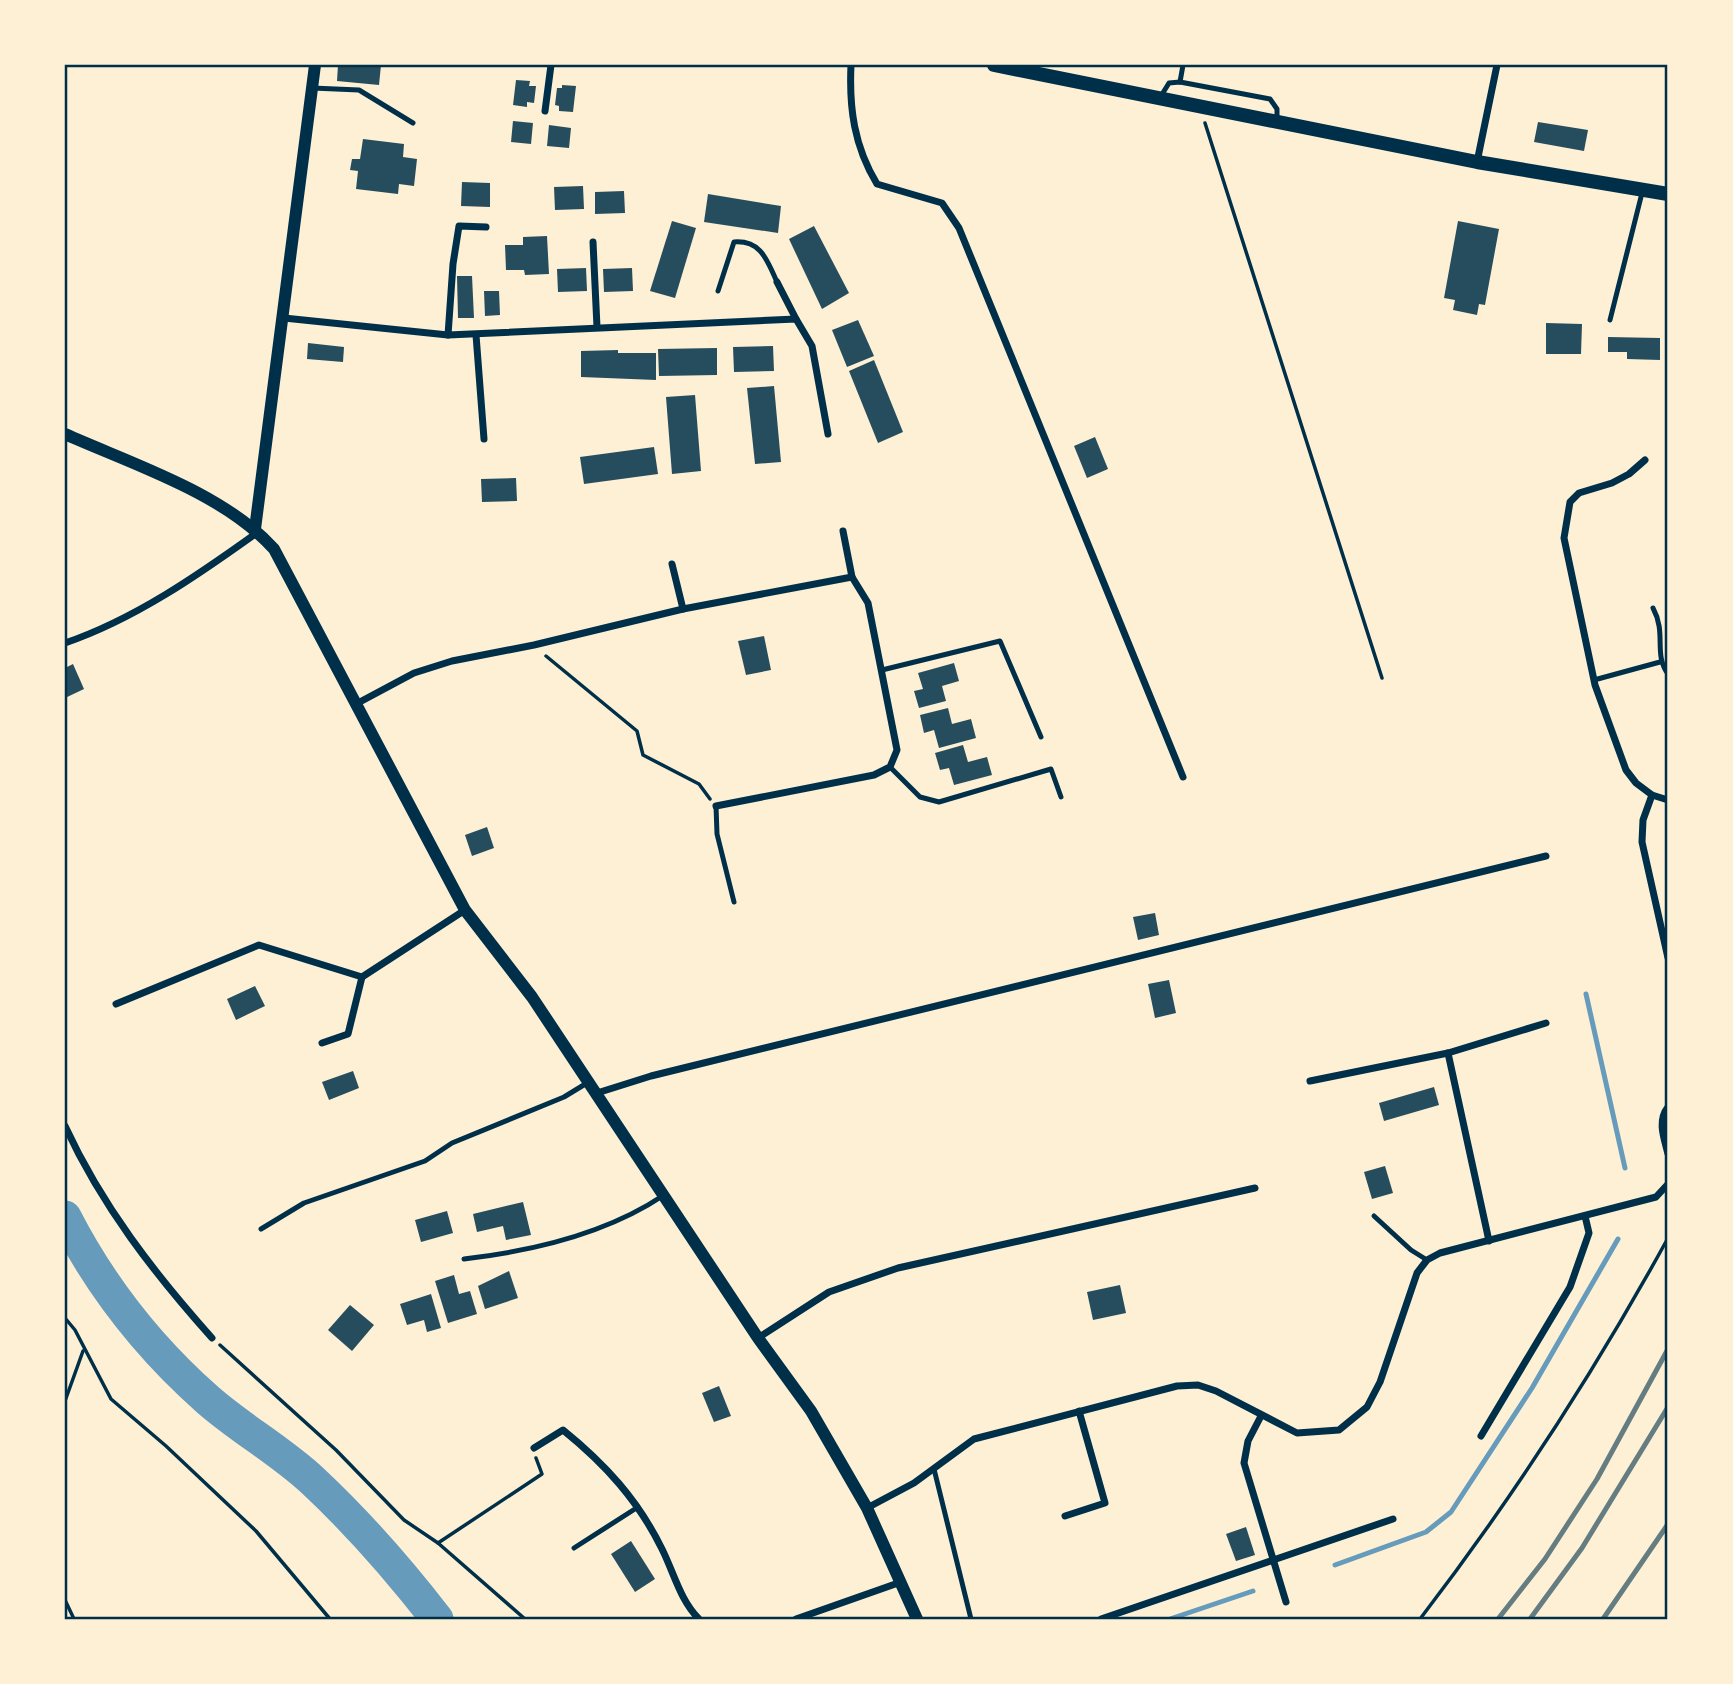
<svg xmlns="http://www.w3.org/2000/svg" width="1733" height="1684" viewBox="0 0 1733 1684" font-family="'Space Grotesk',sans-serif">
  <rect width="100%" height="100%" fill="#fdf0d5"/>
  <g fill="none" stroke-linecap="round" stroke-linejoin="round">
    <!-- stream -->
    <g stroke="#669bbc" stroke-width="5">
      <polyline points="1586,994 1625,1168"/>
      <polyline points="1335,1565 1426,1532 1451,1512 1532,1388 1618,1239"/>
      <polyline points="1170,1619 1253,1591"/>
    </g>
    <!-- river -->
    <path stroke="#669bbc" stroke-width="33" d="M65 1217C101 1287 149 1348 208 1400 241 1429 281 1451 313 1481 359 1524 399 1570 437 1619"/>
  </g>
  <!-- building -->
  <g fill="#264d5e">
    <polygon points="338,65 381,65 379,85 337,81"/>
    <polygon points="516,80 530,81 529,86 536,86 534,103 527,102 527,107 513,105"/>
    <polygon points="562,85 576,86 573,112 559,111 559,106 555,105 557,88 562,88"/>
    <polygon points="513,121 533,123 531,144 511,142"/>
    <polygon points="1538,122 1588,130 1584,151 1534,142"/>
    <polygon points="549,125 571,128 569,148 547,146"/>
    <polygon points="363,139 404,144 403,157 417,159 414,186 399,184 398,194 356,189 358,171 350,170 352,159 360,159"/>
    <polygon points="462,182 490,183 490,207 461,206"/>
    <polygon points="583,186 584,209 555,210 554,187"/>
    <polygon points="624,191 625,213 595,214 595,192"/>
    <polygon points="708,194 781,206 778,233 704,222"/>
    <polygon points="672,221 696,228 675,298 650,291"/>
    <polygon points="1458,221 1499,229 1485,305 1479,304 1477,315 1453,310 1455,300 1444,298"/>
    <polygon points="814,226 849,293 822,309 789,239"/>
    <polygon points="547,236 549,274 525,275 524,270 506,270 505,245 523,245 523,237"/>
    <polygon points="586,268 587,291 558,292 557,269"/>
    <polygon points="632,268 633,291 604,292 603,269"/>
    <polygon points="457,276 472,276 474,318 458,318"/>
    <polygon points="484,291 499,291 500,315 485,316"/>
    <polygon points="858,320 874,356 847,367 832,330"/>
    <polygon points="1546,323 1582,324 1581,354 1546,354"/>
    <polygon points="1608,337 1660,338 1660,360 1627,359 1627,352 1608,352"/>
    <polygon points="308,343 344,347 343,362 307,359"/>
    <polygon points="773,346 774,371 734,372 733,347"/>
    <polygon points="717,348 717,375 659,376 658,349"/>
    <polygon points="618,350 618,353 656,353 656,380 581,377 581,351"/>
    <polygon points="874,360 903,432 878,443 849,371"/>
    <polygon points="774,386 781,462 755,464 747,388"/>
    <polygon points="695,395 701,471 672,474 666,397"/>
    <polygon points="1095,437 1108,469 1087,478 1074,446"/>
    <polygon points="654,447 658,474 584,484 580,457"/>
    <polygon points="516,478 517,501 482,502 481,479"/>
    <polygon points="764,636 771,670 746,675 738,641"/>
    <polygon points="954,663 959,681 942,686 946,701 919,708 914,691 923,689 918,673"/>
    <polygon points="73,664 84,689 65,698 65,668"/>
    <polygon points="948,708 952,724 971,719 976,738 939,748 934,730 924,733 920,715"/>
    <polygon points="963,745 968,762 987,757 992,775 954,785 949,768 940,770 935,753"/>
    <polygon points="487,827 494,848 472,856 465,835"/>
    <polygon points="1155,913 1159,935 1138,940 1133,917"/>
    <polygon points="1169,980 1176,1013 1155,1018 1148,984"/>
    <polygon points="255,986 265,1006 236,1020 227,999"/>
    <polygon points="353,1071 359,1088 329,1100 322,1082"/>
    <polygon points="1434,1087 1439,1105 1384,1121 1379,1103"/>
    <polygon points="1385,1166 1393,1193 1372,1199 1364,1172"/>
    <polygon points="523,1202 531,1235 506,1240 503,1226 477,1232 473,1214"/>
    <polygon points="447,1211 453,1233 421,1242 415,1220"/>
    <polygon points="509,1271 518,1298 485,1309 478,1286"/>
    <polygon points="454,1275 459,1294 470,1291 477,1314 448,1323 435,1281"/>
    <polygon points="1120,1285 1126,1313 1093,1320 1087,1292"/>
    <polygon points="431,1294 441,1328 427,1332 424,1320 407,1325 400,1304"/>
    <polygon points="350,1305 374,1325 352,1351 328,1330"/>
    <polygon points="719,1386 731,1416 714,1422 702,1393"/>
    <polygon points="1246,1527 1255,1555 1236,1561 1226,1534"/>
    <polygon points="631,1541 655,1579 635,1592 611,1554"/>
  </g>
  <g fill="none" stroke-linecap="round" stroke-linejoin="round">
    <!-- path -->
    <g stroke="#003049" stroke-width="3.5">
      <polyline points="1205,123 1382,678"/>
      <polyline points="546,656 637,731 643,755 699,784 710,799"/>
      <polyline points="65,1318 75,1330 111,1399 166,1446 256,1531 330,1619"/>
      <polyline points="220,1345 336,1450 404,1520 438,1543 525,1619"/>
      <polyline points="65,1401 83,1351"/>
      <polyline points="438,1543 542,1474 536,1458"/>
      <polyline points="65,1600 74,1619"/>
      <path d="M1420 1619C1512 1499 1595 1371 1668 1238"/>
    </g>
    <!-- service -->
    <g stroke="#003049" stroke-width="5">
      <polyline points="1180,82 1183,65"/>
      <polyline points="312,88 359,90 413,123"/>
      <polyline points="1161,96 1169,83 1180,82 1270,99 1277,109 1277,120"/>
      <path d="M718 291 734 242C761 240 767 260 777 282"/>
      <polyline points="1610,320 1642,193"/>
      <path d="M1653 608C1667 634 1653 653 1668 674"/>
      <polyline points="882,670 1000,641 1041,737"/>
      <polyline points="1594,680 1660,662"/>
      <polyline points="890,767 920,797 939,802 1051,769 1061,797"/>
      <polyline points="716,806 717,834 734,902"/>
      <polyline points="1374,1216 1411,1250 1427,1260"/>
      <polyline points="261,1229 304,1203 425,1161 452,1143 564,1097 587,1083"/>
      <path d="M464 1259C533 1251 606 1234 664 1195"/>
      <polyline points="934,1469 971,1619"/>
      <polyline points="574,1548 638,1507"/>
    </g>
    <!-- minor -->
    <g stroke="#003049" stroke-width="7">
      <path d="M851 65C849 108 854 146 877 184L942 203 959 228 1183 777"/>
      <polyline points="545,111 551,65"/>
      <polyline points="1477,162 1497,65"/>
      <polyline points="593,242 597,327"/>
      <polyline points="777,282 796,319"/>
      <polyline points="284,318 448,335 796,319 812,346 828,434"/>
      <polyline points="448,335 453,264 459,226 486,227"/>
      <polyline points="476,335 484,439"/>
      <polyline points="1645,460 1629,474 1612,483 1579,493 1570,502 1564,538 1595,685 1626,770 1636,783 1652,795 1643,820 1642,842 1668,958"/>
      <polyline points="843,531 852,577"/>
      <polyline points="672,564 683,609"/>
      <path d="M65 643C135 619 198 575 258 532"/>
      <polyline points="356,704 414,673 452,661 534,645 683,609 852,577 868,603 897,750 890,767 874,775 716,806"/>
      <polyline points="1652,795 1668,800"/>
      <polyline points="116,1004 259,945 362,977 465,910"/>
      <polyline points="322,1043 348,1034 362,977"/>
      <polyline points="1448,1053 1489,1241"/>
      <polyline points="1310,1081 1448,1053 1546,1023"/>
      <polyline points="597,1093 651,1076 1546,856"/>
      <path d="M1668 1107C1657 1121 1664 1138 1668 1154"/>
      <path d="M65 1126C102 1206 154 1273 212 1338"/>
      <polyline points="758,1338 829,1292 898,1268 1255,1188"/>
      <polyline points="1261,1416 1248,1441 1244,1463 1286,1602"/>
      <polyline points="1481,1436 1570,1287 1589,1233 1585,1216"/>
      <path d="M534 1448 563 1430C605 1464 638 1500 662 1549 674 1573 680 1600 699 1619"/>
      <polyline points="867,1508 914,1483 974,1439 1177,1386 1198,1385 1216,1391 1297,1433 1339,1430 1367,1407 1380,1382 1417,1273 1427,1260 1440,1253 1656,1197 1668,1184"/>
      <polyline points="1065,1516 1105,1503 1079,1411"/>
      <polyline points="796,1619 901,1582"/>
      <polyline points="1101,1619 1393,1519"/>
    </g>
    <!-- tertiary -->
    <g stroke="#003049" stroke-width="12">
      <path d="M65 434C132 464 224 493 274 549L465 910 532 997 758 1338 811 1411 867 1508 917 1619"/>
      <polyline points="255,529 315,65"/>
    </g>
    <!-- secondary -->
    <polyline stroke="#003049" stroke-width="14" points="994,65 1477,162 1668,194"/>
    <!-- rail -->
    <g stroke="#657d81" stroke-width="5">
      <polyline points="1498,1619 1545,1559 1597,1479 1668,1349"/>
      <polyline points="1530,1619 1582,1548 1668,1407"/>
      <polyline points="1603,1619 1668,1524"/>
    </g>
  </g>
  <!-- border -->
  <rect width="1733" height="1684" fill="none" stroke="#fdf0d5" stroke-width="133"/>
  <rect x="66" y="66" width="1600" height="1552" fill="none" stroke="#003049" stroke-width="2.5"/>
</svg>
